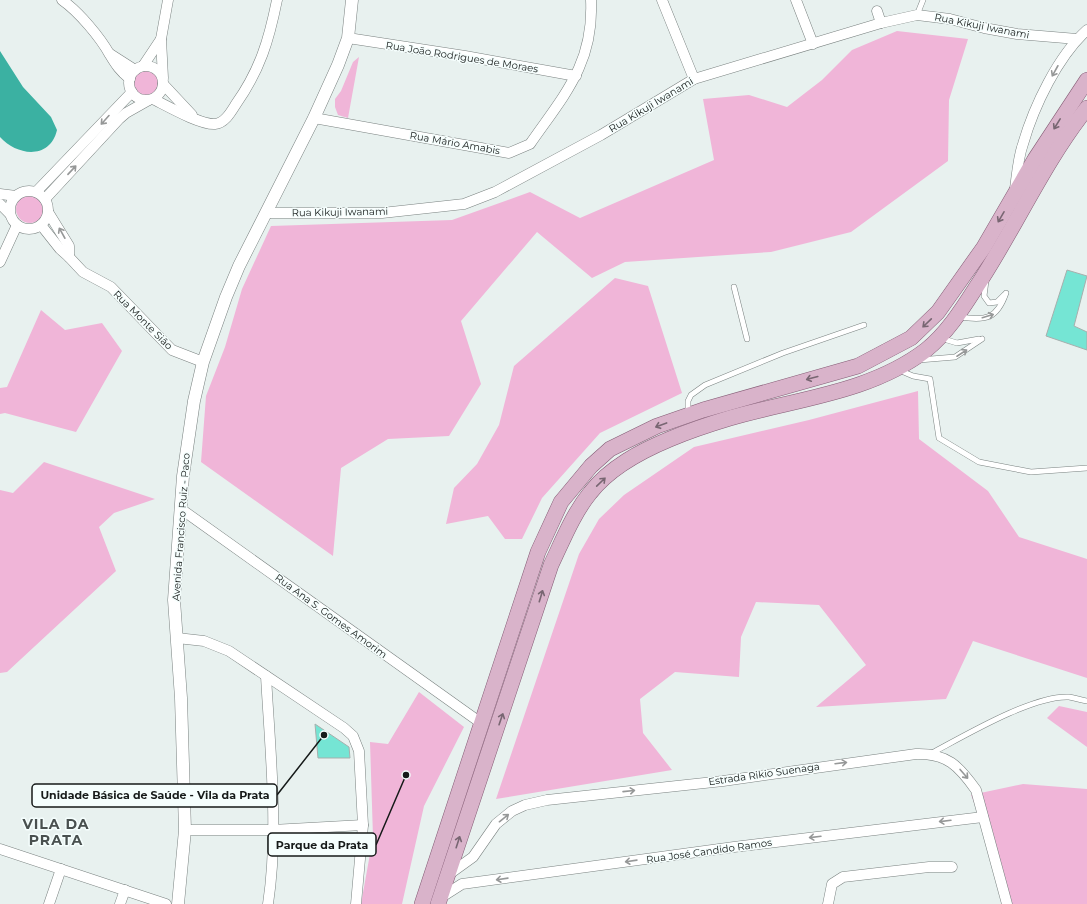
<svg xmlns="http://www.w3.org/2000/svg" width="1087" height="904" viewBox="0 0 1087 904" font-family="Montserrat,sans-serif">
  <rect width="100%" height="100%" fill="#e8f1ef"/>
  <!-- green -->
  <g fill="#f0b5d8">
    <polygon points="897,31 968,39 949,100 948,161 851,232 771,252 625,262 592,278 537,232 461,321 481,384 449,436 388,439 341,468 333,556 201,462 206,396 225,347 242,289 271,226 452,220 530,192 580,218 714,160 703,99 749,95 787,107 822,80 852,50"/>
    <polygon points="359,57 348,118 338,115 335,107 335,99 341,91 353,62"/>
    <circle cx="146" cy="84" r="14"/>
    <circle cx="30" cy="209" r="14"/>
    <polygon points="615,278 648,286 682,393 600,433 542,498 522,539 505,539 488,516 446,524 454,488 477,464 499,425 514,366"/>
    <polygon points="41,310 65,330 102,323 122,351 76,432 5,413 0,414 0,388 7,387"/>
    <polygon points="918,391 919,439 988,491 1019,537 1087,559 1087,678 973,641 946,699 816,707 866,665 819,605 756,602 741,637 739,677 675,672 640,699 643,733 672,770 496,799 579,554 599,519 624,495 694,447 809,420"/>
    <polygon points="44,462 155,499 114,513 99,527 116,571 7,672 0,673 0,490 13,493"/>
    <polygon points="419,692 464,727 424,806 402,904 361,904 373,837 370,742 388,744"/>
    <polygon points="1059,706 1087,712 1087,747 1047,718"/>
    <polygon points="1023,784 1087,789 1087,904 1002,904 979,815 971,795"/>
  </g>
  <!-- water -->
  <path fill="#3bb1a2" d="M0 51 23 87 51 117 57 130C50 160 17 156 0 137Z"/>
  <!-- building -->
  <g fill="#75e5d4" stroke="#a7afad">
    <polygon points="1067,270 1087,276 1074,326 1087,332 1087,350 1046,336"/>
    <polygon points="315,724 349,747 350,758 318,758"/>
  </g>
  <g fill="none" stroke-linecap="round" stroke-linejoin="round">
    <defs>
      <g id="service">
        <polyline points="917,15 923,0"/>
        <polyline points="986,281 984,296 989,303 997,302 1004,295"/>
        <polyline points="734,287 747,339"/>
        <path d="M960 317C986 321 997 319 1006 293"/>
        <polyline points="944,334 947,340 957,343 979,339"/>
        <polyline points="919,360 955,357 982,339"/>
        <polyline points="899,370 913,376 930,379 939,438 979,462 1031,472 1087,468"/>
        <polyline points="688,412 688,401 691,395 705,385 783,353 864,325"/>
        <path d="M932 753C964 736 1033 695 1069 697 1075 698 1081 700 1087 701"/>
      </g>
      <g id="minor">
        <path d="M62 0C79 12 100 37 110 55 116 65 120 71 130 79"/>
        <polyline points="662,0 694,79"/>
        <polyline points="796,0 813,44"/>
        <polyline points="877,11 881,23"/>
        <polyline points="348,38 465,56 576,76"/>
        <polyline points="110,54 135,70"/>
        <polyline points="143,66 161,39"/>
        <circle cx="146" cy="83" r="17"/>
        <polyline points="163,78 161,39 168,0"/>
        <polyline points="163,84 192,115"/>
        <path d="M153 99C167 106 200 125 215 124 225 123 231 112 236 104 260 70 269 40 277 0"/>
        <path d="M314 118 509 153 530 144C564 95 594 64 591 0"/>
        <path d="M1015 189C1017 174 1018 158 1023 144 1034 106 1058 56 1087 30"/>
        <circle cx="29" cy="210" r="19"/>
        <polyline points="36,192 132,92"/>
        <polyline points="0,194 16,196"/>
        <polyline points="45,199 119,119 126,113 149,100"/>
        <polyline points="0,204 10,214"/>
        <polyline points="48,212 69,246 69,257"/>
        <polyline points="266,213 382,213 464,204 495,192 601,135 694,79 881,23 917,15 950,19 984,28 1017,34 1077,39"/>
        <polyline points="41,225 60,249 69,257 83,272 111,287 172,350 203,362"/>
        <polyline points="0,262 17,225"/>
        <polyline points="181,509 481,723"/>
        <polyline points="177,638 204,641 229,651 344,728 353,736 359,751 363,825 356,904"/>
        <path d="M266 676C270 749 279 832 268 904"/>
        <polyline points="185,830 272,830 363,825"/>
        <polyline points="0,849 166,904"/>
        <path d="M448 875 473 857 496 824 512 811 525 805 547 800 723 781 916 754C947 753 959 766 976 790L1007 904"/>
        <polyline points="440,898 462,884 734,847 983,817"/>
        <polyline points="49,904 61,869"/>
        <polyline points="120,904 125,890"/>
        <polyline points="828,904 832,884 843,877 929,867 952,867"/>
      </g>
      <polyline id="tertiary" points="178,904 185,830 181,698 174,600 183,476 194,401 203,362 226,297 239,266 314,118 338,65 348,38 352,0"/>
      <g id="primary">
        <polyline points="422,904 538,552 561,502 591,466 610,449 657,426 703,410 858,366 911,338 938,312 984,247 1035,159 1087,80"/>
        <path d="M438 904 551 565C563 540 573 514 590 493 610 467 641 451 670 439 689 431 710 424 730 418 795 399 870 393 926 350 946 334 961 311 975 289 1014 231 1043 163 1087 108"/>
      </g>
    </defs>
    <!-- service casing -->
    <use href="#service" stroke="#7a8280" stroke-width="6"/>
    <!-- minor casing -->
    <use href="#minor" stroke="#7a8280" stroke-width="11"/>
    <!-- tertiary casing -->
    <use href="#tertiary" stroke="#7a8280" stroke-width="13"/>
    <!-- primary casing -->
    <use href="#primary" stroke="#845c75" stroke-width="16"/>
    <!-- service -->
    <use href="#service" stroke="#fff" stroke-width="5"/>
    <!-- minor -->
    <use href="#minor" stroke="#fff" stroke-width="10"/>
    <!-- tertiary -->
    <use href="#tertiary" stroke="#fff" stroke-width="12"/>
    <!-- primary -->
    <use href="#primary" stroke="#d9b3ca" stroke-width="15"/>
  </g>
  <!-- one-way arrows -->
  <defs><path id="oneway-shaft" d="M-6 0H5M1.5-3L5.5 0L1.5 3" fill="none" stroke-width="1.6" stroke-linecap="round" stroke-linejoin="round"/></defs>
  <g stroke="#969898">
    <use href="#oneway-shaft" transform="translate(1055 71) rotate(119)"/>
    <use href="#oneway-shaft" transform="translate(105 120) rotate(132)"/>
    <use href="#oneway-shaft" transform="translate(72 170) rotate(-47)"/>
    <use href="#oneway-shaft" transform="translate(62 233) rotate(-119)"/>
    <use href="#oneway-shaft" transform="translate(988 316) rotate(-17)"/>
    <use href="#oneway-shaft" transform="translate(962 353) rotate(-33)"/>
    <use href="#oneway-shaft" transform="translate(841 763) rotate(-7)"/>
    <use href="#oneway-shaft" transform="translate(964 774) rotate(49)"/>
    <use href="#oneway-shaft" transform="translate(629 791) rotate(-6)"/>
    <use href="#oneway-shaft" transform="translate(504 818) rotate(-39)"/>
    <use href="#oneway-shaft" transform="translate(945 821) rotate(173)"/>
    <use href="#oneway-shaft" transform="translate(815 837) rotate(173)"/>
    <use href="#oneway-shaft" transform="translate(631 861) rotate(172)"/>
    <use href="#oneway-shaft" transform="translate(502 879) rotate(172)"/>
  </g>
  <g stroke="#786672">
    <use href="#oneway-shaft" transform="translate(1057 124) rotate(122)"/>
    <use href="#oneway-shaft" transform="translate(1001 217) rotate(120)"/>
    <use href="#oneway-shaft" transform="translate(927 323) rotate(136)"/>
    <use href="#oneway-shaft" transform="translate(812 378) rotate(165)"/>
    <use href="#oneway-shaft" transform="translate(661 425) rotate(160)"/>
    <use href="#oneway-shaft" transform="translate(601 482) rotate(-44)"/>
    <use href="#oneway-shaft" transform="translate(541 596) rotate(-73)"/>
    <use href="#oneway-shaft" transform="translate(501 719) rotate(-71)"/>
    <use href="#oneway-shaft" transform="translate(458 842) rotate(-72)"/>
  </g>
  <g text-anchor="middle" dominant-baseline="central" stroke-width="3" stroke-linejoin="round" paint-order="stroke">
    <!-- street labels -->
    <g font-size="10" fill="#161a19" stroke="#f5fefd">
      <text transform="translate(982 26) rotate(11)">Rua Kikuji Iwanami</text>
      <text transform="translate(462 57) rotate(9)">Rua João Rodrigues de Moraes</text>
      <text transform="translate(651 105) rotate(-31)">Rua Kikuji Iwanami</text>
      <text transform="translate(455 143) rotate(10)">Rua Mário Amabis</text>
      <text transform="translate(340 212) rotate(-1)">Rua Kikuji Iwanami</text>
      <text transform="translate(143 320) rotate(45)">Rua Monte Sião</text>
      <text transform="translate(181 527) rotate(-86)">Avenida Francisco Ruiz - Paco</text>
      <text transform="translate(331 616) rotate(36)">Rua Ana S. Gomes Amorim</text>
      <text transform="translate(764 774) rotate(-8)">Estrada Rikio Suenaga</text>
      <text transform="translate(709 851) rotate(-8)">Rua José Candido Ramos</text>
    </g>
    <!-- district labels -->
    <g font-size="14" font-weight="bold" letter-spacing="1" fill="#49504f" stroke="#f5fefd">
      <text x="56" y="824">VILA DA<tspan x="56" dy="16">PRATA</tspan></text>
    </g>
  </g>
  <!-- callouts -->
  <path fill="none" stroke="#161a19" stroke-width="1.5" d="M324 735L277 795M406 775L376 845"/>
  <g fill="#161a19" stroke="#f5fefd" stroke-width="1.5">
    <circle cx="324" cy="735" r="4"/>
    <circle cx="406" cy="775" r="4"/>
  </g>
  <g fill="#f5fefd" stroke="#161a19" stroke-width="1.5">
    <rect x="32" y="784" width="245" height="23" rx="4"/>
    <rect x="268" y="833" width="108" height="23" rx="4"/>
  </g>
  <g font-size="11" text-anchor="middle" font-weight="bold" fill="#161a19">
    <text x="155" y="799">Unidade Básica de Saúde - Vila da Prata</text>
    <text x="322" y="849">Parque da Prata</text>
  </g>
</svg>
